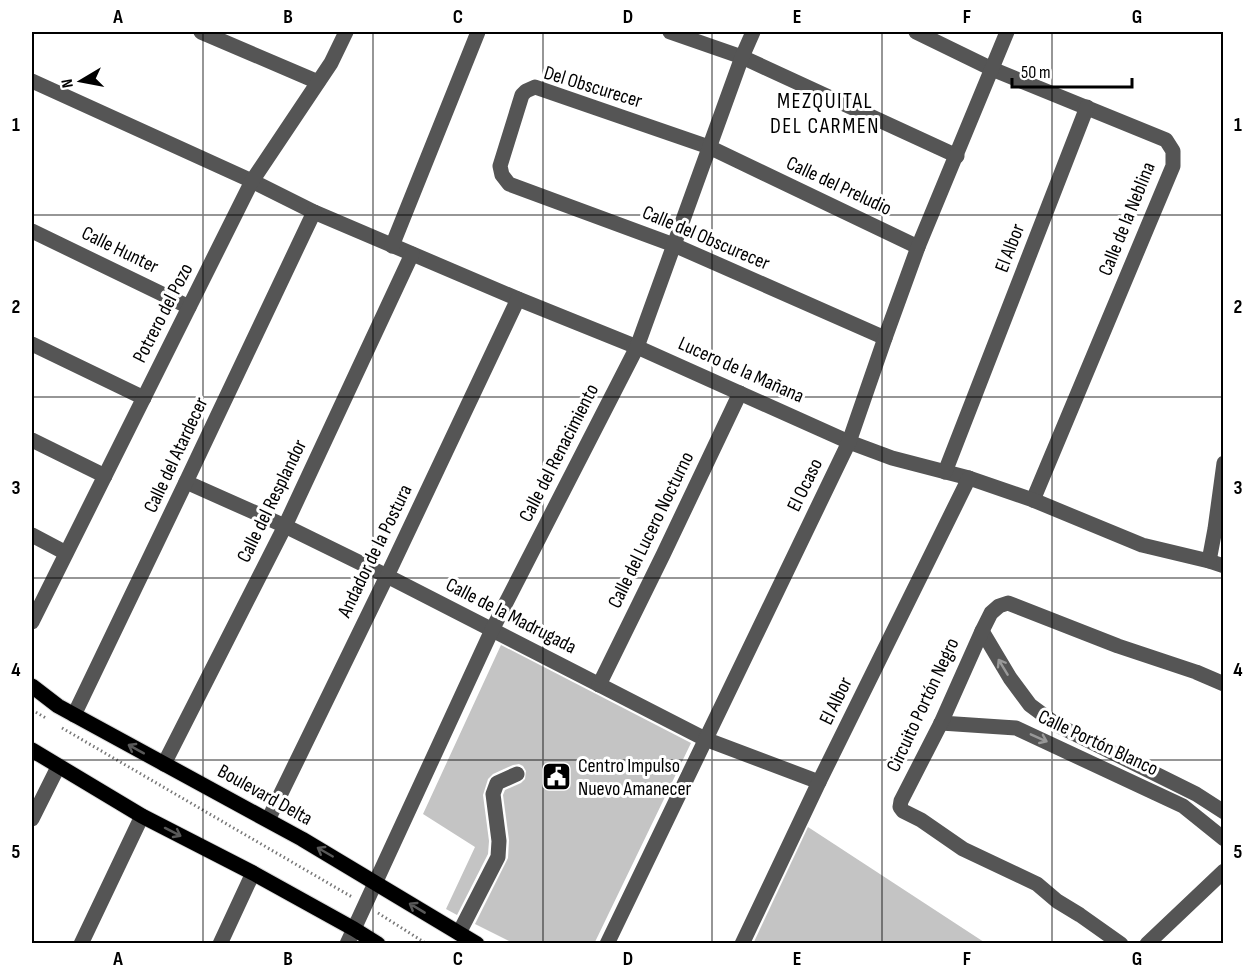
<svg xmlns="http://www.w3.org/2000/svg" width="1255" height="975" viewBox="0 0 1255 975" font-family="'Sofia Sans Condensed',sans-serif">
  <rect width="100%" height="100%" fill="#fff"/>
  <!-- building -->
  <g fill="#c4c4c4">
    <polygon points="501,645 691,743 594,944 515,944 475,924 508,858 509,840 503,795 505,790 521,783 525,779 526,771 523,766 519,764 513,765 493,774 488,779 483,795 489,841 488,854 457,915 446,909 475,847 423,814"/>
    <polygon points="808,827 987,944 753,944"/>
  </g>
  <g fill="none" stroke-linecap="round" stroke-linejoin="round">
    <defs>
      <g id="major">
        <polyline points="32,686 58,706 302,839 477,944"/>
        <polyline points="32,750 142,816 253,873 354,929 378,944"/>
      </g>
    </defs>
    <!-- major casing -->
    <use href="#major" stroke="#dbdbdb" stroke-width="17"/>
    <!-- path -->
    <g stroke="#777" stroke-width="3" stroke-dasharray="1.5 3" stroke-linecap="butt">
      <polyline points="32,710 46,718"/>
      <polyline points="62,728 352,897"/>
      <polyline points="378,913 427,944"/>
    </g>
    <!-- minor -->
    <g stroke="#555" stroke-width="15">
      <polyline points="201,32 318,82"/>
      <polyline points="670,32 742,57 957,156"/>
      <polyline points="916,32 992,69 1166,140 1173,151 1173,166 1033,500"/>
      <polyline points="32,81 252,181 314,212 518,299 637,347 849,442 892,458 969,478 1033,500 1142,545 1209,561 1224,566"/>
      <polyline points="32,231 189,307"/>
      <polyline points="392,246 478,32"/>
      <polyline points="885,338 674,245 509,184 502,175 500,166 522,95 526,91 535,87 709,147 918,247"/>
      <polyline points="32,344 144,398"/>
      <polyline points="32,440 105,476"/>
      <polyline points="945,472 1087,107"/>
      <polyline points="186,482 285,526 387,576 705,739 819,782"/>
      <polyline points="32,535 66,553"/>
      <polyline points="1209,561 1215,529 1224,463"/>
      <polyline points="32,622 252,181 331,63 346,32"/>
      <polyline points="982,631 1010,678 1030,705 1057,725 1196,794 1224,812"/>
      <polyline points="599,685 663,555 740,393"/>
      <polyline points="74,715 186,482 314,212"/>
      <polyline points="941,723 1016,728 1183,806 1224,839"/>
      <polyline points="164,764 285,526 412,254"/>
      <polyline points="32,819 58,767"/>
      <polyline points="268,820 387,576 518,299"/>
      <polyline points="459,933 498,857 499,841 493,794 497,783 517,774"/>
      <polyline points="81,944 142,816"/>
      <polyline points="220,944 253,873"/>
      <polyline points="347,944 492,630 637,347 742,57 753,32"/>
      <polyline points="607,944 849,442 885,338 918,247 1007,32"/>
      <polyline points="742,944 819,782 969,478"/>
      <polyline points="1121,944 1080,915 1057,901 1037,884 963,849 921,820 903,811 900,807 901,801 941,723 982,631 991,613 999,606 1008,603 1118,646 1196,672 1224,684"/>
      <polyline points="1147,944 1224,871"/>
    </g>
    <!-- major -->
    <use href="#major" stroke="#000" stroke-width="15"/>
  </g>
  <!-- one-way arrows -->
  <defs><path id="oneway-shaft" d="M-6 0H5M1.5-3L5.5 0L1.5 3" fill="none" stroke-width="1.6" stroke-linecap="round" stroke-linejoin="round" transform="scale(1.5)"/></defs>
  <g stroke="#999">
    <use href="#oneway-shaft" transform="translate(1003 667) rotate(-121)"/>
    <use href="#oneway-shaft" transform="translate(1039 738) rotate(24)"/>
  </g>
  <g stroke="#595959">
    <use href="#oneway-shaft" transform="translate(136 749) rotate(-151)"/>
    <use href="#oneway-shaft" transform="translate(173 832) rotate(27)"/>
    <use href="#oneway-shaft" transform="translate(325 852) rotate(-150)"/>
    <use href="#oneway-shaft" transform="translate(417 908) rotate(-149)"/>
  </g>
  <!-- grid -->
  <path fill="none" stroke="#000" stroke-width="1.5" stroke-opacity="0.55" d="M203 32V944M373 32V944M543 32V944M712 32V944M882 32V944M1052 32V944M32 215H1224M32 397H1224M32 578H1224M32 760H1224"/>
  <!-- icons -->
  <defs>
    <symbol id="civic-square" viewBox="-11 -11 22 22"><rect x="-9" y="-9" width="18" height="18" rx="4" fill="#000" stroke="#fff"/><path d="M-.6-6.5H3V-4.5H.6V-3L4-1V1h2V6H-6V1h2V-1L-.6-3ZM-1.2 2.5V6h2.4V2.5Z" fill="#fff"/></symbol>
  </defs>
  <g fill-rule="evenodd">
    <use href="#civic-square" x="540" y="760" width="33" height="33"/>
  </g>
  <g text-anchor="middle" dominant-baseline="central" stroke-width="6" stroke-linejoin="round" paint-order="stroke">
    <!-- street labels -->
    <g font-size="20" fill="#000" stroke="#fff">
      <text transform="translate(593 87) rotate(17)">Del Obscurecer</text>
      <text transform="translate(839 186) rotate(25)">Calle del Preludio</text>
      <text transform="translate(1127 219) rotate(-68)">Calle de la Neblina</text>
      <text transform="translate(706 238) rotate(23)">Calle del Obscurecer</text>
      <text transform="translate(1010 248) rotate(-69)">El Albor</text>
      <text transform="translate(120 250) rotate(26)">Calle Hunter</text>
      <text transform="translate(163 313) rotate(-63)">Potrero del Pozo</text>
      <text transform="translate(741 370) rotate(24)">Lucero de la Mañana</text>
      <text transform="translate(559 453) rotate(-63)">Calle del Renacimiento</text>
      <text transform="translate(176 455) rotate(-65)">Calle del Atardecer</text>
      <text transform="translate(805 485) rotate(-64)">El Ocaso</text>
      <text transform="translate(272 501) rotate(-64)">Calle del Resplandor</text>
      <text transform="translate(651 530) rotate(-64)">Calle del Lucero Nocturno</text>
      <text transform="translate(375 551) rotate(-64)">Andador de la Postura</text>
      <text transform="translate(511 616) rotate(27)">Calle de la Madrugada</text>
      <text transform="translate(836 701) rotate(-64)">El Albor</text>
      <text transform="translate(923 705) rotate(-65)">Circuito Portón Negro</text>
      <text transform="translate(1098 743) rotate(25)">Calle Portón Blanco</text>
      <text transform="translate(265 795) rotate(29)">Boulevard Delta</text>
    </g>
    <!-- poi labels -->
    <g font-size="20" fill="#000" stroke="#fff" text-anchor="start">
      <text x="578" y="766">Centro Impulso<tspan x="578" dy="23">Nuevo Amanecer</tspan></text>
    </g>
    <!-- quarter labels -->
    <g font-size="22" letter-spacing="1.5" fill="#000" stroke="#fff">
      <text x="825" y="101">MEZQUITAL<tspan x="825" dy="25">DEL CARMEN</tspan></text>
    </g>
  </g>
  <!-- border -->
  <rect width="1255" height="975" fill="none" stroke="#ffffff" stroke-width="66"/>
  <!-- north arrow -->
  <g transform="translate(81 81) rotate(260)" stroke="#ffffff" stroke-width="4.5" paint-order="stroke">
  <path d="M0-4.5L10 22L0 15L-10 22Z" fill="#000000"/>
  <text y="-9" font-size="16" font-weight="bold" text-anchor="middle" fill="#000000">N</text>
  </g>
  <!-- scale -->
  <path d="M1012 78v9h120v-9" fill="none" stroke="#000000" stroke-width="3"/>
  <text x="1021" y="78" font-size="18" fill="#000000" stroke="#ffffff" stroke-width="4.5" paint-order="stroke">50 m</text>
  <rect x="33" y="33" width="1189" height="909" fill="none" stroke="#000" stroke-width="2"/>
  <g font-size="20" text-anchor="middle" font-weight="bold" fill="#000">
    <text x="118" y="23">A</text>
    <text x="288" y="23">B</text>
    <text x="458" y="23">C</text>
    <text x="628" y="23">D</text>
    <text x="797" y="23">E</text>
    <text x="967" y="23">F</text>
    <text x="1137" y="23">G</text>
    <text x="16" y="131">1</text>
    <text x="1238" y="131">1</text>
    <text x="16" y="313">2</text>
    <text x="1238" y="313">2</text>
    <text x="16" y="494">3</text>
    <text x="1238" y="494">3</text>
    <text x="16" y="676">4</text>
    <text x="1238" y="676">4</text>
    <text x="16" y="858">5</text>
    <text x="1238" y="858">5</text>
    <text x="118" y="965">A</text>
    <text x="288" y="965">B</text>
    <text x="458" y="965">C</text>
    <text x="628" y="965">D</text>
    <text x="797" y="965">E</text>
    <text x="967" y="965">F</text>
    <text x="1137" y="965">G</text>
  </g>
</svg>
